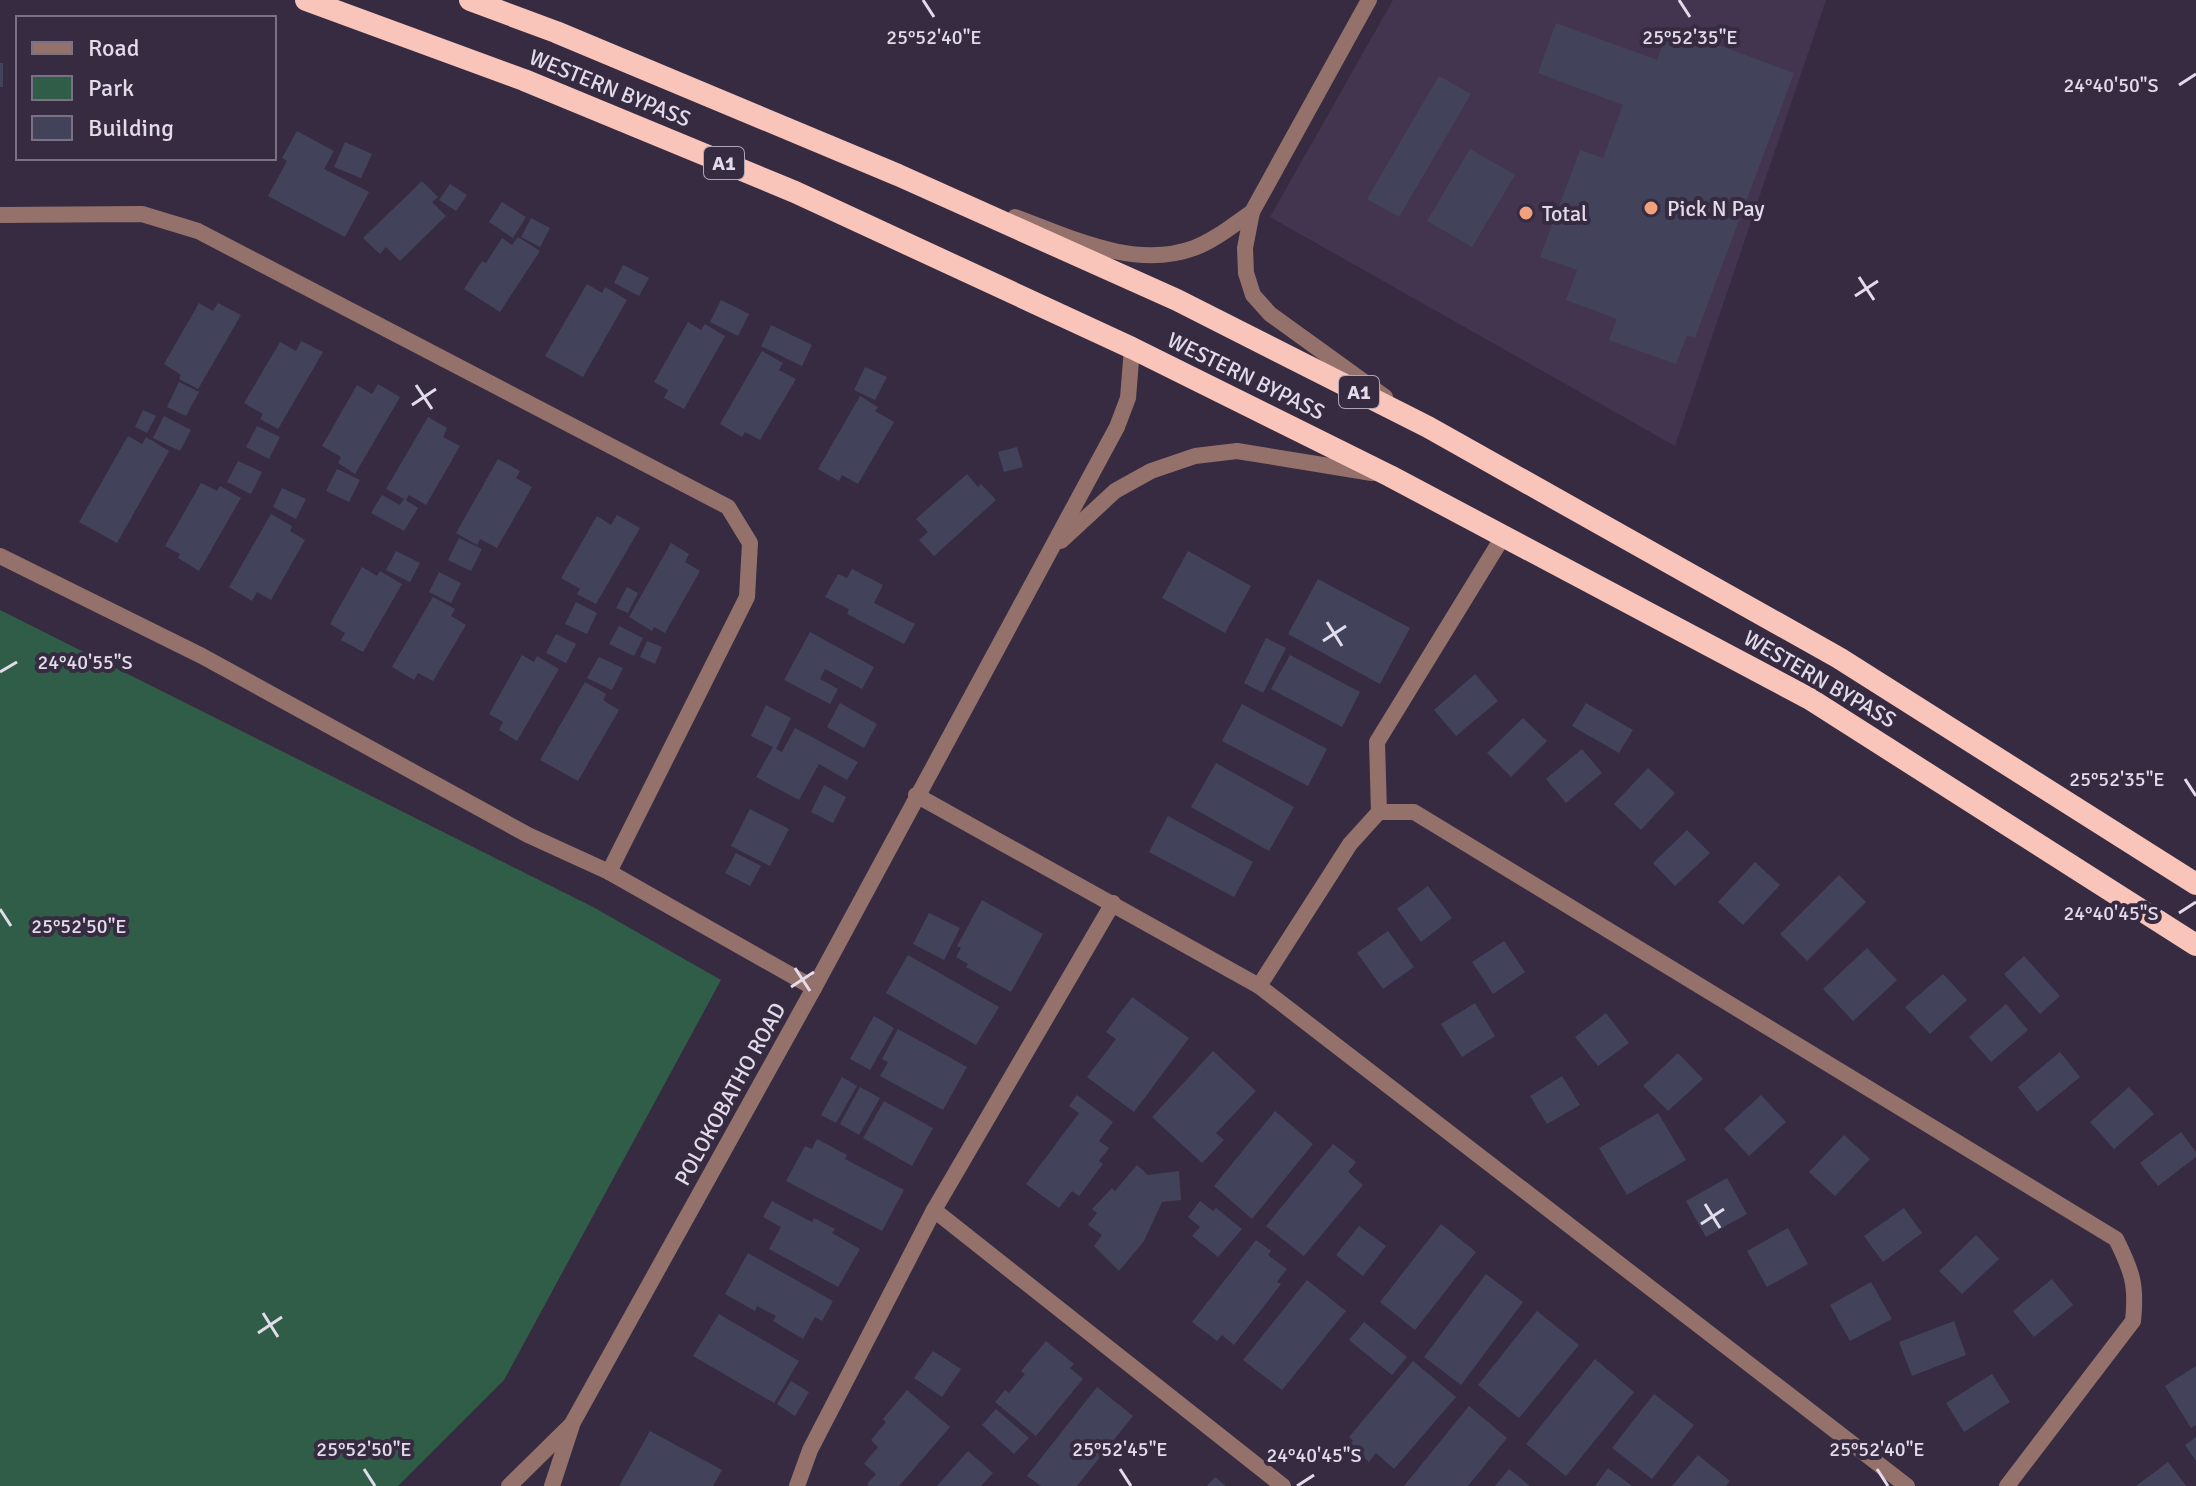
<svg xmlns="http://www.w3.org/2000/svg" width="2196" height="1486" viewBox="0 0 2196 1486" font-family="Signika,sans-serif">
  <rect width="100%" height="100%" fill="#362b41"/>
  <!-- built -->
  <polygon fill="#433550" points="1393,0 1826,0 1675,446 1270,217"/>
  <!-- green -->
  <polygon fill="#2f5d47" points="0,610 593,907 721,980 504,1380 398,1486 0,1486"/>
  <!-- building -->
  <g fill="#42435b">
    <polygon points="1556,23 1657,60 1669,27 1794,73 1695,338 1687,335 1676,364 1609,340 1617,319 1566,300 1577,270 1540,257 1580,150 1603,158 1623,105 1538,73"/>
    <rect x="0" y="63" width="3" height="24"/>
    <polygon points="1439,76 1471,94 1399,217 1367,199"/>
    <polygon points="297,131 334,151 324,169 369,192 345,237 268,196 287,161 282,158"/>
    <polygon points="345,142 372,154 361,178 334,167"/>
    <polygon points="1470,149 1515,175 1472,247 1427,221"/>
    <polygon points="422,181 438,197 432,202 446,216 400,261 386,247 380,254 363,238"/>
    <polygon points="450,184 467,195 456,211 439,200"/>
    <polygon points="502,202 526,217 513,238 489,222"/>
    <polygon points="531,218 550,228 540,247 521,237"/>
    <polygon points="518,237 540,251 500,312 464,289 482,261 486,263 502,238 512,245"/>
    <polygon points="623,265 649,278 639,296 614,283"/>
    <polygon points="587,284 602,293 605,287 627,300 583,377 545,356"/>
    <polygon points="721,300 749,314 738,336 710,322"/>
    <polygon points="199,303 213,311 218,303 241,315 198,389 179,379 181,375 164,364"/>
    <polygon points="688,322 701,330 705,324 725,336 684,409 664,398 668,390 654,382"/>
    <polygon points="771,325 812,345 802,366 761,346"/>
    <polygon points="301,341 323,352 278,429 260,419 263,414 244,403 280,342 296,351"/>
    <polygon points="762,351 783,363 779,370 796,379 760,440 745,432 742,437 720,424"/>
    <polygon points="865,367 887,377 875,400 854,390"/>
    <polygon points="179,382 199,392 186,416 167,407"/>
    <polygon points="378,384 400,397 355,474 338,463 341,457 322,446 357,385 372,394"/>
    <polygon points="860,396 878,407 875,411 894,422 858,484 842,475 839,481 818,469"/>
    <polygon points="143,410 156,416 147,433 135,427"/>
    <polygon points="164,416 191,430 180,451 153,438"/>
    <polygon points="428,417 447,428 443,437 460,446 426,505 409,495 406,500 386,489"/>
    <polygon points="257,426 280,437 269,459 246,447"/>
    <polygon points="128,436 142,444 146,437 169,451 117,543 79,522"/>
    <polygon points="1017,447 1023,467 1004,472 998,452"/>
    <polygon points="498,459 520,471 516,478 532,487 497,548 480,539 477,545 456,533"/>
    <polygon points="238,461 262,472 251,494 227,482"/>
    <polygon points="337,469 360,480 349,502 326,491"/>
    <polygon points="967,474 978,487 981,484 996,500 934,556 919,540 928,532 916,519"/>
    <polygon points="201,483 217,491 220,486 241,498 199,571 178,558 180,554 165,546"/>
    <polygon points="282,488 306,499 296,519 273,507"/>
    <polygon points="382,495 400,505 404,499 418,508 404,531 371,513"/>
    <polygon points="271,514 292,526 290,531 305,540 271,600 257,592 252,601 229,587"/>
    <polygon points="617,515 640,528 596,604 577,594 580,589 561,578 597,516 611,525"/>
    <polygon points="459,538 482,549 471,571 448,560"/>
    <polygon points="671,543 689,554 685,562 700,571 665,633 654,627 652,631 629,617"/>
    <polygon points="396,551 420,563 410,582 386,570"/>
    <polygon points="1188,551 1251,586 1225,633 1162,598"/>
    <polygon points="362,567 377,576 380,571 402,584 363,652 341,640 345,633 330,624"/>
    <polygon points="852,569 883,585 874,603 915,624 904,644 847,614 849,609 825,597 838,574 847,578"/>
    <polygon points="439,572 461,583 451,603 429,592"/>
    <polygon points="1318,579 1410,628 1380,684 1288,634"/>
    <polygon points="627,587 638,593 628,613 616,608"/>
    <polygon points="433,597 455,609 451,616 466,625 433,681 418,673 414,680 392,667"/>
    <polygon points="576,602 597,613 587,634 565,624"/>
    <polygon points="619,626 643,638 634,656 609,644"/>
    <polygon points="810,632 874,667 862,689 825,669 820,679 838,689 830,704 784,680"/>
    <polygon points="556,634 576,644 566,663 546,653"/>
    <polygon points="1266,638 1286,648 1263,693 1244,683"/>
    <polygon points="647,641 662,647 655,664 640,657"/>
    <polygon points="522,655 534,662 537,656 559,669 517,741 499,730 503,722 489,714"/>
    <polygon points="1290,655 1360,692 1342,727 1271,689"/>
    <polygon points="599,657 623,668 612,690 587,678"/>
    <polygon points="1475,674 1498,701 1456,736 1434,710"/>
    <polygon points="585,682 606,694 603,700 619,710 578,781 540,760"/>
    <polygon points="840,703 877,724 864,748 827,727"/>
    <polygon points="1586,703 1633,730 1619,753 1572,726"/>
    <polygon points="1242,704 1327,749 1308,786 1222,741"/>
    <polygon points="766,705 791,718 776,749 782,752 795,728 858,762 847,780 819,764 799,800 756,777 773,747 751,736"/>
    <polygon points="1523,718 1547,741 1511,777 1487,753"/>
    <polygon points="1582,749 1602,773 1566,803 1546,779"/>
    <polygon points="1216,763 1294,807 1269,851 1191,807"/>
    <polygon points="1648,768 1675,793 1641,830 1614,804"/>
    <polygon points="824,785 846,797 833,823 811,812"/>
    <polygon points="750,809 789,829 770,866 731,846"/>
    <polygon points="1168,816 1253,862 1234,897 1149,852"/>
    <polygon points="1687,830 1710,853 1675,886 1653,863"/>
    <polygon points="736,853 761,866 750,886 725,873"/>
    <polygon points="1755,862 1780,885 1743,925 1718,902"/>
    <polygon points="1839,875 1866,902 1807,961 1780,934"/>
    <polygon points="1428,886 1452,918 1421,942 1397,909"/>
    <polygon points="982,900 1043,934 1011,992 966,967 968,964 956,957 961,948 957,946"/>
    <polygon points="929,913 960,928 944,960 913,944"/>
    <polygon points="1388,931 1414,967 1383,989 1357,953"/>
    <polygon points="1504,941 1525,972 1493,994 1472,962"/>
    <polygon points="1867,948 1897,980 1853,1021 1823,989"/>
    <polygon points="908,955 999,1007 976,1045 886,993"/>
    <polygon points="2024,956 2060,996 2040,1014 2004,974"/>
    <polygon points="1943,974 1967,1000 1930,1034 1905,1007"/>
    <polygon points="1132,997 1189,1038 1134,1112 1087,1077 1116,1039 1106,1032"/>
    <polygon points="1475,1003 1495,1036 1462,1057 1441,1024"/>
    <polygon points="2006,1004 2028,1030 1991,1062 1969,1037"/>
    <polygon points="1606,1013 1629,1043 1598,1066 1575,1037"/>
    <polygon points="874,1016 894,1028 870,1070 850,1059"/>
    <polygon points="898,1029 967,1067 943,1110 880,1076 888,1062 882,1059"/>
    <polygon points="1213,1051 1256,1091 1216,1133 1224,1140 1202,1163 1152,1117"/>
    <polygon points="2060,1052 2080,1077 2037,1112 2018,1087"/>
    <polygon points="1678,1053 1703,1079 1668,1111 1643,1086"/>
    <polygon points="1562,1076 1580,1105 1547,1124 1530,1096"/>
    <polygon points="842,1077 857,1086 836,1123 821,1115"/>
    <polygon points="860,1087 880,1098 859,1135 840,1124"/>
    <polygon points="2129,1087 2154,1114 2114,1149 2090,1122"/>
    <polygon points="1077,1095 1113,1122 1099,1141 1109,1148 1099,1161 1103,1164 1079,1196 1072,1191 1059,1208 1026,1184 1079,1113 1069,1106"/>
    <polygon points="1761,1095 1786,1122 1749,1156 1724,1129"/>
    <polygon points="884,1101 933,1128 912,1166 863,1138"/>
    <polygon points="1275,1111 1313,1144 1252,1219 1214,1186"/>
    <polygon points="1658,1113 1686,1160 1627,1195 1599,1148"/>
    <polygon points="2181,1132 2196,1152 2196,1157 2158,1186 2140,1163"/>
    <polygon points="1844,1135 1870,1159 1835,1196 1809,1172"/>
    <polygon points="817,1139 847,1155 845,1159 904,1190 882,1231 786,1181 805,1146 812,1149"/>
    <polygon points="1333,1144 1356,1162 1348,1172 1363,1185 1304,1256 1266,1226"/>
    <polygon points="1137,1165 1148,1175 1179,1171 1181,1200 1162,1202 1144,1241 1119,1271 1094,1246 1102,1235 1088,1225 1097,1213 1092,1209 1112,1188 1115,1191"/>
    <polygon points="1727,1178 1747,1214 1706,1237 1686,1201"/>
    <polygon points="772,1201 812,1222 814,1218 835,1229 832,1233 860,1249 838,1287 769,1249 781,1227 763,1217"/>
    <polygon points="1200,1201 1213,1211 1216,1208 1242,1229 1218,1257 1192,1236 1200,1227 1188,1217"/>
    <polygon points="1904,1208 1922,1233 1883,1262 1864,1236"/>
    <polygon points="1441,1224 1476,1252 1415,1330 1380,1302"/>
    <polygon points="1359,1226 1386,1246 1363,1276 1336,1255"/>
    <polygon points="1788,1228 1808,1264 1767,1287 1747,1251"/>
    <polygon points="1976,1235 1999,1259 1962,1294 1939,1271"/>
    <polygon points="1256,1240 1271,1251 1268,1255 1287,1269 1277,1282 1281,1284 1234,1345 1222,1335 1217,1341 1192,1322"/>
    <polygon points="748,1253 833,1301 822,1321 815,1317 803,1339 773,1321 776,1316 757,1306 755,1311 725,1294"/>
    <polygon points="1486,1274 1523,1302 1461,1385 1424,1357"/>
    <polygon points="2052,1279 2073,1305 2034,1337 2013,1311"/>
    <polygon points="1307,1280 1346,1311 1282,1390 1243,1360"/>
    <polygon points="1871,1282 1892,1319 1850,1341 1830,1305"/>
    <polygon points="1537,1311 1579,1345 1519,1418 1478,1385"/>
    <polygon points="719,1314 799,1361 774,1403 693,1356"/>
    <polygon points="1954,1321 1966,1355 1912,1376 1899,1342"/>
    <polygon points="1364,1322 1407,1357 1392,1375 1349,1340"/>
    <polygon points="1046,1341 1074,1364 1070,1368 1083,1379 1036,1436 995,1402 1005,1390 1009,1393 1025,1374 1021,1371"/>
    <polygon points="933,1351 961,1369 942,1397 914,1378"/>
    <polygon points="1595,1359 1634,1392 1566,1476 1526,1444"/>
    <polygon points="1413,1361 1456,1397 1394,1469 1376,1453 1369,1462 1349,1445 1353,1441 1349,1437"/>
    <polygon points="2196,1366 2196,1425 2191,1428 2165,1386"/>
    <polygon points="1992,1374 2010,1402 1964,1432 1946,1403"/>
    <polygon points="791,1381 809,1392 795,1416 777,1404"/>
    <polygon points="1097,1387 1133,1416 1077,1486 1041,1486 1027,1476"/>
    <polygon points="907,1390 950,1427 899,1486 869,1486 867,1484 876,1474 864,1464 878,1447 871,1440 886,1422 883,1419"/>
    <polygon points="1654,1394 1694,1425 1652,1479 1612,1448"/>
    <polygon points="1469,1406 1507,1438 1468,1486 1404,1486"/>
    <polygon points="996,1409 1029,1438 1014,1454 982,1425"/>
    <polygon points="650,1431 722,1470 713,1486 619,1486"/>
    <polygon points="2196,1437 2196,1461 2185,1445"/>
    <polygon points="968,1451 993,1473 981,1486 937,1486"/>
    <polygon points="1698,1455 1730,1481 1726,1486 1672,1486"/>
    <polygon points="2168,1462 2186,1486 2136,1486"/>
    <polygon points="1608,1468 1632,1486 1595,1486"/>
    <polygon points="1509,1469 1530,1486 1495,1486"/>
    <polygon points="1215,1477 1226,1486 1207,1486"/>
  </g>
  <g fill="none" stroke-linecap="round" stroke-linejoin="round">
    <!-- minor -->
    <g stroke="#94716a" stroke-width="16">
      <polyline points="1369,0 1252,212 1245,248 1246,273 1253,295 1270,314 1385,397"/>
      <polyline points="0,215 142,214 198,231 728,507 750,543 747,597 609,872"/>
      <path d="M1015 217C1070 237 1134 270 1194 248 1215 240 1233 225 1252 212"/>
      <polyline points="0,556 202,656 528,835 609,872 814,988"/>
      <polyline points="916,795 1259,986 1907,1486"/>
      <polyline points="1379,812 1377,742 1504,535"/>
      <path d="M1259 986 1350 844 1379 812H1414L2116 1239C2132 1271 2137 1285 2133 1321L2007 1486"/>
      <polyline points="934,1210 1283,1486"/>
      <polyline points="797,1486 810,1450 934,1210 1113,903"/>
    </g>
    <!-- tertiary -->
    <g stroke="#94716a" stroke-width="16">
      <polyline points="1061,541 1115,491 1151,471 1195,456 1237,451 1372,473"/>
      <polyline points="509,1486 571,1425"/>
      <polyline points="552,1486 573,1422 814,988 1117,427 1128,398 1132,348"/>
    </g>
    <!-- trunk -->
    <g stroke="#f9c4ba" stroke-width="22">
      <polyline points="306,0 524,80 795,192 1132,348 1390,476 1810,699 2196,945"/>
      <polyline points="470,0 556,32 898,175 1177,300 1428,427 1839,658 2196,884"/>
    </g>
  </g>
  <!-- ticks -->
  <path fill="none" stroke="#e2dbe9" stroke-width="3" d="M923 0 934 17M1679 0 1690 17M2179 85 2196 74M1859 277 1874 300M1855 296 1878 281M416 385 432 409M412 405 436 389M1327 622 1342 646M1323 641 1346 626M0 672 17 662M2185 779 2196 796M0 909 11 926M2179 913 2196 902M795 968 810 991M791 987 814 972M1705 1204 1720 1228M1701 1224 1724 1209M263 1313 278 1337M258 1333 282 1317M364 1469 375 1486M1120 1469 1131 1486M1877 1469 1888 1486M1297 1486 1314 1475"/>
  <!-- markers -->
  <g fill="#f1a17c" stroke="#362b41" stroke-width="3">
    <circle cx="1651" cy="208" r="8"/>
    <circle cx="1526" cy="213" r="8"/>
  </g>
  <g text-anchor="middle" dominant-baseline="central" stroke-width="8" stroke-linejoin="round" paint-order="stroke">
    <!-- shield labels -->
    <g fill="#362b41" stroke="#aea6b7" stroke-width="2">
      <rect x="704" y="147" width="40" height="32" rx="6"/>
      <rect x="1339" y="376" width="40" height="32" rx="6"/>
    </g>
    <g font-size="20" font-weight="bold" fill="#e2dbe9">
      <text x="724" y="163">A1</text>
      <text x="1359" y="392">A1</text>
    </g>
    <!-- street labels -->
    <g font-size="22" fill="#e2dbe9" stroke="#362b41">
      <text transform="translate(610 88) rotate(22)">WESTERN BYPASS</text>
      <text transform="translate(1246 376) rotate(26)">WESTERN BYPASS</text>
      <text transform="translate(1820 679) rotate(30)">WESTERN BYPASS</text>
      <text transform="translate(730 1094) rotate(-61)">POLOKOBATHO ROAD</text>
    </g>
    <!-- poi labels -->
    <g font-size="22" fill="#e2dbe9" stroke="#362b41" text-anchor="start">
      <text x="1667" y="208">Pick N Pay</text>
      <text x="1542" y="213">Total</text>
    </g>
  </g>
  <g font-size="20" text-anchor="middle" fill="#e2dbe9" stroke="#362b41" stroke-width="8" stroke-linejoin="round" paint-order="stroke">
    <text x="934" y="44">25°52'40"E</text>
    <text x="1690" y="44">25°52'35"E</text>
    <text x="2111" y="92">24°40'50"S</text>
    <text x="85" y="669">24°40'55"S</text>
    <text x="2117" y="786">25°52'35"E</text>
    <text x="2111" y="920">24°40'45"S</text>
    <text x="79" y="933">25°52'50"E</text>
    <text x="364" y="1456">25°52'50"E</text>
    <text x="1120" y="1456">25°52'45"E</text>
    <text x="1877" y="1456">25°52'40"E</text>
    <text x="1314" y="1462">24°40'45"S</text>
  </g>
  <!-- legend -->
  <rect x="16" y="16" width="260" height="144" fill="#362b41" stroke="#7b7184" stroke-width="2"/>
  <rect x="32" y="42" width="40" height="12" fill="#94716a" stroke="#7b7184" stroke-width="2"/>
  <text x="88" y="56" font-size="24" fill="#e2dbe9">Road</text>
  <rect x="32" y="76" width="40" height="24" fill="#2f5d47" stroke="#7b7184" stroke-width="2"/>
  <text x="88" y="96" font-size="24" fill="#e2dbe9">Park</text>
  <rect x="32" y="116" width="40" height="24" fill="#42435b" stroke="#7b7184" stroke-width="2"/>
  <text x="88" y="136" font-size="24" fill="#e2dbe9">Building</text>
</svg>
